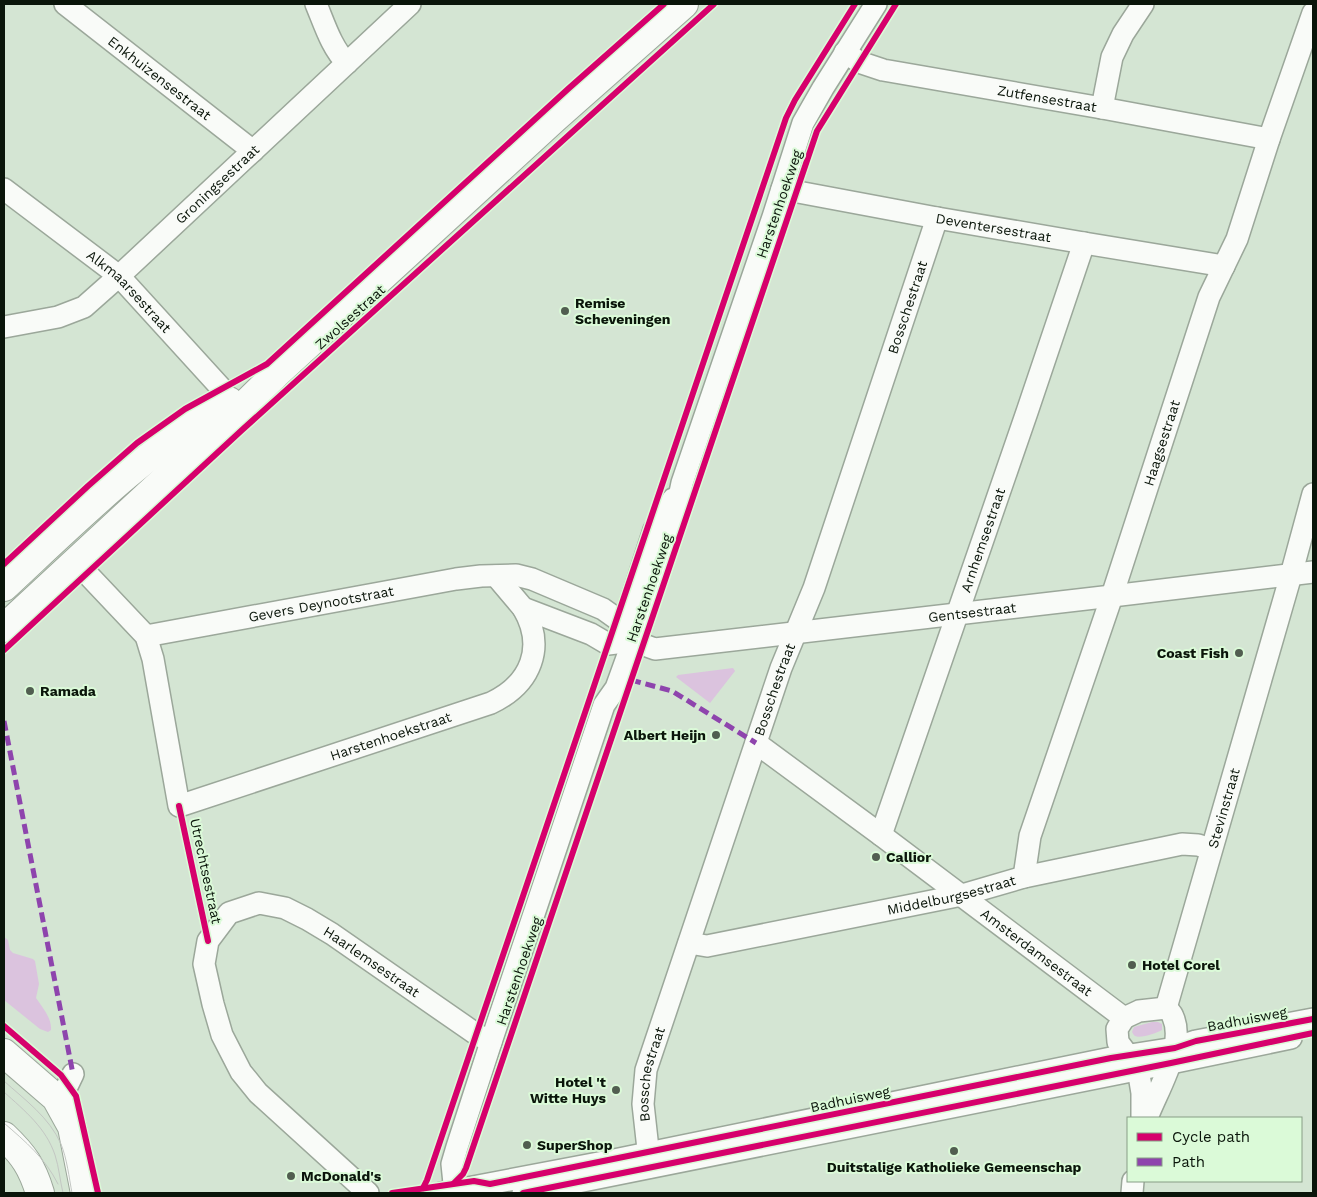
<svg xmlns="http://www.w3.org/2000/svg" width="1317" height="1197" viewBox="0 0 1317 1197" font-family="'Work Sans',sans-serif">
  <rect width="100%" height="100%" fill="#d4e5d3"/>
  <!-- green -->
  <g fill="#dbc3de">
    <polygon points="733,668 735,671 710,703 676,677 678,675"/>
    <path d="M4 937 8 940 10 950 13 953 33 959 35 961 39 984 36 998C42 1007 52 1018 51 1030L48 1032 40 1029 4 1000Z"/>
    <path d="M1152 1022H1158L1162 1024V1030C1157 1033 1140 1039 1135 1036 1133 1035 1133 1033 1132 1032L1134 1027Z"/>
  </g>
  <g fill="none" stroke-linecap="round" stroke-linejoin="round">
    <defs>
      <g id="minor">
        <path id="s1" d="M65 4 253 151"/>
        <path d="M316 4C324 23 332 49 347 63"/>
        <path id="s2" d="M845 52 859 62 883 70 1102 108 1269 139"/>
        <polyline points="1102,108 1112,57 1123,34 1143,4"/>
        <path id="s3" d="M4 189 119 276 222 389 232 417"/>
        <path id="s4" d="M782 189 937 218 1084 243 1224 266"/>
        <path id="s5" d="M4 327 58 317 84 307 119 276 410 4"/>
        <path id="s6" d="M76 562 146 636 153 659 179 806 491 703C531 684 546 647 523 608"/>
        <polyline points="496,576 523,608 591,634 608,644 633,641"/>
        <polyline points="620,635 654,530 673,499"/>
        <path id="s7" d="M146 636 456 579 481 576 516 575 532 579 603 609 617 619 633 641 655 649 1112 596 1313 572"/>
        <path id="s8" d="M756 743 881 835 1124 1018"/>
        <path id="s9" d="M881 835 1027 412 1084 243"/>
        <path id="s10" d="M1024 877 1030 836 1112 596 1209 297 1237 239 1269 139 1313 13"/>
        <path id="s11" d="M689 943 707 946 962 895 1024 877 1182 844 1198 845 1211 849"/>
        <path id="s12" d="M1166 1008 1291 575 1313 494"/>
        <polyline points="1124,1018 1117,1029 1118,1042 1135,1065"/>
        <polyline points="1124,1018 1139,1011 1166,1008"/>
        <polyline points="1138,1069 1142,1093 1142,1118"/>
        <polyline points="59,1103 73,1074"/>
        <path d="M1147 1118C1157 1091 1186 1045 1173 1017 1172 1013 1169 1011 1166 1008"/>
        <path id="s13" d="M650 1167 643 1104 646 1070 781 668 814 588 937 218"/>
        <path id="s14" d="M368 1193 258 1093 241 1072 222 1035 213 1004 204 964 208 941 229 913 259 903 285 908 307 919 332 934 476 1034 491 1042"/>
        <polyline points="441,1193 609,1161 1111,1058 1175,1048 1196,1041 1313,1019"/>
        <polyline points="455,1193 452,1164 457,1147 491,1042 604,705 616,688 671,536 682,483 773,217 803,123 823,88 876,4"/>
        <polyline points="523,1193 1171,1063 1291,1038"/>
        <polyline points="1132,1193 1133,1181"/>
      </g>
      <g id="major">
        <path d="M4 587C75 521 145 451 229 401"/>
        <polyline points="4,628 232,417 276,374 554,119 684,4"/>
        <polyline points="4,1053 56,1098 72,1127 85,1193"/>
        <path d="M4 1136C24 1155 32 1167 40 1193"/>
      </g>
    </defs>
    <!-- minor casing -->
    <use href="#minor" stroke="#9ba79a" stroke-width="24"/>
    <!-- major casing -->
    <use href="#major" stroke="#9ba79a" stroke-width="30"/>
    <!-- minor -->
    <use href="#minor" stroke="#f9fbf8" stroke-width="21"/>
    <!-- major -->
    <use href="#major" stroke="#f9fbf8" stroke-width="28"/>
    <!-- tram -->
    <g stroke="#c3c7c3" stroke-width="1">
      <path d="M4 1081C25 1100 49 1117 61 1144 67 1159 69 1177 72 1193"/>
      <path d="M4 1092C25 1111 46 1128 55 1155 59 1167 60 1181 63 1193"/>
      <path d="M4 1123C26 1142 45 1158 58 1184"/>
    </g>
    <!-- quiet -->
    <g stroke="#8e44ad" stroke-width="5" stroke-dasharray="10 5" stroke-linecap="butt">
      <polyline points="631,680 672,691 756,743"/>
      <polyline points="4,721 73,1074"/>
    </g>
    <defs>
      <g id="cycleway">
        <polyline points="4,564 88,486 137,443 185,409 267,364 568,89 664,4"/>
        <polyline points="4,650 242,430 714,4"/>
        <polyline points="179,806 208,941"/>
        <polyline points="4,1026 61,1075 76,1096 98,1193"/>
        <polyline points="454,1183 463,1174 466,1168 817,131 896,4"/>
        <polyline points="423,1188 427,1180 786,118 795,100 855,4"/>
        <polyline points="392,1193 474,1181 490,1184 1111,1058 1175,1048 1196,1041 1313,1019"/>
        <polyline points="523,1193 1171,1063 1313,1033"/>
      </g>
    </defs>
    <!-- cycleway casing -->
    <use href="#cycleway" stroke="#dbfad8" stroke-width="9"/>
    <!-- cycleway -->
    <use href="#cycleway" stroke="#d6006c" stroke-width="6"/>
  </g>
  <!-- markers -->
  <g fill="#515e50" stroke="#dbfad8" stroke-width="2">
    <circle cx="565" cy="311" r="5"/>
    <circle cx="1239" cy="653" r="5"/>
    <circle cx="30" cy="691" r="5"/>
    <circle cx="716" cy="735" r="5"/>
    <circle cx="876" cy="857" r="5"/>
    <circle cx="1132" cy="965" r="5"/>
    <circle cx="616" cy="1090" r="5"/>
    <circle cx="527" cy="1145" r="5"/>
    <circle cx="954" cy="1151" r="5"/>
    <circle cx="291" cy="1176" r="5"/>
  </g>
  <g text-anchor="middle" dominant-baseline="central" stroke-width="4" stroke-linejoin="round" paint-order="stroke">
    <!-- street labels -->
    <g font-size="14" fill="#0a150a" stroke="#dbfad8">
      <text stroke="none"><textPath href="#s1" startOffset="120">Enkhuizensestraat</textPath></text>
      <text stroke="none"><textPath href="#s2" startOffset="209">Zutfensestraat</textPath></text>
      <text stroke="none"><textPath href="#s5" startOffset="264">Groningsestraat</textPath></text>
      <text transform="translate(779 204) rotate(-71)">Harstenhoekweg</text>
      <text stroke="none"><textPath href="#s4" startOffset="215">Deventersestraat</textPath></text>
      <text stroke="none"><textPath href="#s3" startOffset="162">Alkmaarsestraat</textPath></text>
      <text stroke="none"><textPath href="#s13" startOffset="904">Bosschestraat</textPath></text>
      <text transform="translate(350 317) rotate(-42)">Zwolsestraat</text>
      <text stroke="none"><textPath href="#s10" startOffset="456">Haagsestraat</textPath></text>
      <text stroke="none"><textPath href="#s9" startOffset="312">Arnhemsestraat</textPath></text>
      <text transform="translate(649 588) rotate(-71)">Harstenhoekweg</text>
      <text stroke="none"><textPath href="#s7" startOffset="178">Gevers Deynootstraat</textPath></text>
      <text stroke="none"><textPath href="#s7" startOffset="856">Gentsestraat</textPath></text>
      <text stroke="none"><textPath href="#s13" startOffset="499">Bosschestraat</textPath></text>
      <text stroke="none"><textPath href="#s6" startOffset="498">Harstenhoekstraat</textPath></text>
      <text stroke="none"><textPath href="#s12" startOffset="208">Stevinstraat</textPath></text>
      <text transform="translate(206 871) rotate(78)">Utrechtsestraat</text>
      <text stroke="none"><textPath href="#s11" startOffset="268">Middelburgsestraat</textPath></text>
      <text stroke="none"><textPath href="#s8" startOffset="350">Amsterdamsestraat</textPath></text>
      <text stroke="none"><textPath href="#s14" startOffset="509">Haarlemsestraat</textPath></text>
      <text transform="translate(519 971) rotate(-71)">Harstenhoekweg</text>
      <text transform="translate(1247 1019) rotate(-11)">Badhuisweg</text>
      <text stroke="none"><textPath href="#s13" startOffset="94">Bosschestraat</textPath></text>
      <text transform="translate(850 1099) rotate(-12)">Badhuisweg</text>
    </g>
    <!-- poi labels -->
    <g font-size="14" font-weight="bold" fill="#0a150a" stroke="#dbfad8" text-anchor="start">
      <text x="575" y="303">Remise<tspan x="575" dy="16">Scheveningen</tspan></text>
      <text x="1229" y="653" text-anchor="end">Coast Fish</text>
      <text x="40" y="691">Ramada</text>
      <text x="706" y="735" text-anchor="end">Albert Heijn</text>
      <text x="886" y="857">Callior</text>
      <text x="1142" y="965">Hotel Corel</text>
      <text x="606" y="1082" text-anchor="end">Hotel 't<tspan x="606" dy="16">Witte Huys</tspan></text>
      <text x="537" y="1145">SuperShop</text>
      <text x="954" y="1167" text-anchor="middle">Duitstalige Katholieke Gemeenschap</text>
      <text x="301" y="1176">McDonald's</text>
    </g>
  </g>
  <!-- border -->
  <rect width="1317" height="1197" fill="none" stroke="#0a150a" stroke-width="10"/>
  <!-- legend -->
  <rect x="1127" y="1117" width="175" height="65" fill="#dbfad8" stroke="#879e86"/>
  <rect x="1137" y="1133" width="25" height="8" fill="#d6006c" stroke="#879e86"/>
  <text x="1172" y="1142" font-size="15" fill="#0a150a">Cycle path</text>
  <rect x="1137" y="1158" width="25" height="8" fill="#8e44ad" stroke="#879e86"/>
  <text x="1172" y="1167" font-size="15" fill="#0a150a">Path</text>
</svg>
